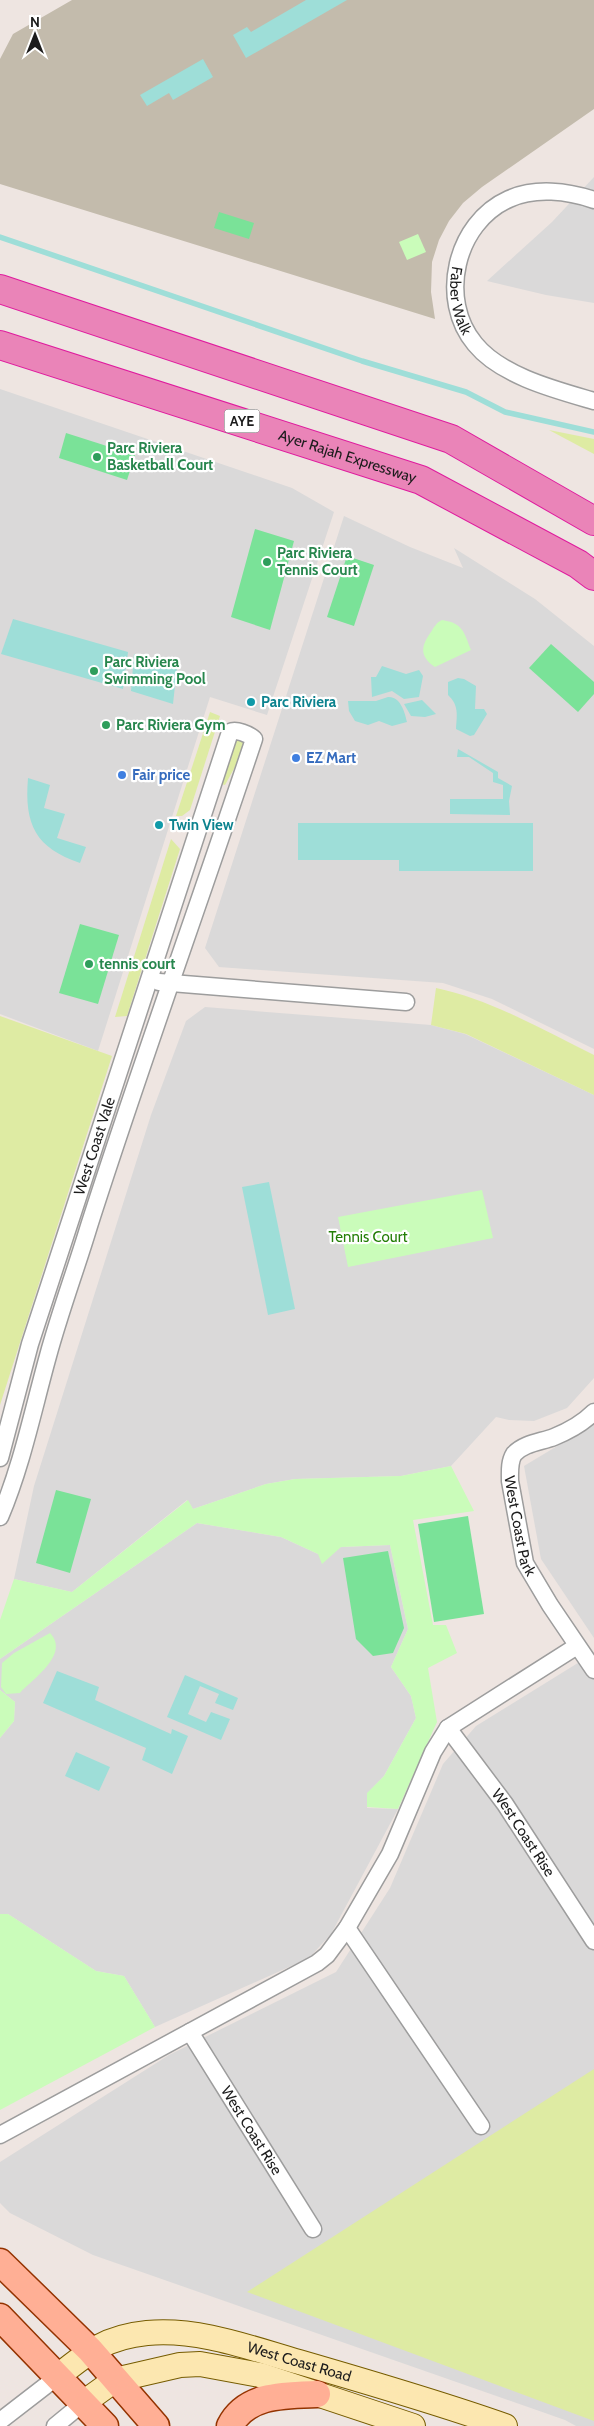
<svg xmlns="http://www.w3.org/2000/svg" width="594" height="2426" viewBox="0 0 594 2426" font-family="Cabin,sans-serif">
  <rect width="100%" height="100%" fill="#eee5e1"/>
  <!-- residential -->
  <g fill="#dad9d9">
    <polygon points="594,177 594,303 546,295 487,281 552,222"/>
    <polygon points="0,389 292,488 334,512 267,715 210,697 98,1051 0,1014"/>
    <polygon points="344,516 410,547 463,568 454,548 535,599 594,646 594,1049 492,999 443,983 219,967 205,948"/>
    <polygon points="205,1007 431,1025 465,1034 594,1095 594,1378 567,1408 534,1421 509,1420 496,1417 451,1466 401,1476 295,1479 266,1484 193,1509 187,1500 72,1592 14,1579 34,1486 151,1115 186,1021"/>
    <polygon points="594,1424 594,1638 541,1559 524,1466"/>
    <polygon points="197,1523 281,1537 318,1554 341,1547 390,1545 408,1629 391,1667 411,1696 416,1718 384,1776 368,1793 367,1808 398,1809 331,1934 309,1958 155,2027 124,1976 96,1971 8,1914 0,1914 0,1738 14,1721 15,1702 0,1690 0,1659"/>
    <polygon points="594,1653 594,2426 576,2426 565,2420 93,2255 10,2213 0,2203 0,2162 169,2055 336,1972 390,1888 443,1764 476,1726"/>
  </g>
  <!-- construction -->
  <polygon fill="#c3bbac" points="72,0 594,0 594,109 482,187 463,203 449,221 439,240 432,262 431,292 435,319 0,184 0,59 13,34"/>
  <!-- grass -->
  <g fill="#deeba3">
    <polygon points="549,430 594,439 594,454"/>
    <polygon points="210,712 220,716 190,810 182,816 176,816"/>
    <polygon points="236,738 246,739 241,756 225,785 221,784"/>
    <polygon points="171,839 180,849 127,1016 115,1017"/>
    <path d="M436 988C492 1000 543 1030 594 1055V1095L466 1034 431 1025Z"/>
    <polygon points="0,1016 112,1056 0,1405"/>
    <polygon points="594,2069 594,2421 247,2292"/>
  </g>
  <!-- park -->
  <g fill="#cafcba">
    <polygon points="418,234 426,252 407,260 399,242"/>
    <path d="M442 620C463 623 464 632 471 650L435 667C419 656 421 646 431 632 434 627 437 622 442 620Z"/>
    <polygon points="482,1190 493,1238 348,1267 338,1217"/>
    <polygon points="451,1466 474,1511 413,1520 433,1625 446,1625 457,1653 428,1668 437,1722 398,1809 367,1807 367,1793 384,1776 416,1718 411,1696 391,1667 408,1629 390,1545 341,1547 322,1564 318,1554 281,1537 197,1523 0,1659 0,1620 14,1579 72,1592 188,1500 193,1509 266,1484 295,1479 401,1476"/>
    <path d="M50 1633C70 1654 34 1678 20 1693L6 1694 1 1687 2 1663 14 1653Z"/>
    <polygon points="0,1690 15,1702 14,1721 0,1738"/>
    <polygon points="0,1914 8,1914 96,1971 124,1976 155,2027 0,2110"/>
  </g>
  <!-- pitch -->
  <g fill="#7ae298">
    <polygon points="219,212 254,223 249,239 214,228"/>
    <polygon points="66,433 135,455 127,480 59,458"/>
    <polygon points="255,529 294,541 270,630 231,617"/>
    <polygon points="347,556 374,565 354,626 327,617"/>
    <polygon points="551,644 594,682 594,694 578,712 529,668"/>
    <polygon points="80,924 119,935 98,1004 59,993"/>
    <polygon points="56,1490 91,1499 70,1573 36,1563"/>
    <polygon points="468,1516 484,1614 434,1622 418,1524"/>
    <polygon points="388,1551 404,1628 393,1653 373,1656 356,1639 343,1558"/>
  </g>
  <!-- water -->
  <g fill="#9eded8">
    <polygon points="306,0 347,0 246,58 233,35 247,27 251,32"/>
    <polygon points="203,59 213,77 173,100 169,93 147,106 140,95"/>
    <polygon points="13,619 128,652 123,689 1,654"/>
    <polygon points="134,654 177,667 173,704 131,691"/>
    <polygon points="382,666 406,674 419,670 423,676 419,697 404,699 392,691 372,697 371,677 376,677"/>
    <path d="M458 678 464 679 476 686 475 709H484L487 714 474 735 470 736 456 729C457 715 459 705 448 695V682Z"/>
    <path d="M388 697C400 696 405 712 407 722L392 726 379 721 368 725 355 721 349 711 348 701H376Z"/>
    <polygon points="422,700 436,714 425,717 411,716 404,704"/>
    <polygon points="458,749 498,772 498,778 512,786 509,801 510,815 450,814 450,799 503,799 503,785 493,782 493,773 469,757 457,757"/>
    <path d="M28 778 50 785 44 808 65 814 57 838 86 847 80 863C36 848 24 825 28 778Z"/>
    <polygon points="298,823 533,823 533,871 399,871 399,860 298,860"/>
    <polygon points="269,1182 295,1309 268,1315 242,1187"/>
    <polygon points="57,1671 99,1687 95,1700 171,1734 172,1729 188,1736 172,1774 142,1760 146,1748 43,1703"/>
    <polygon points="185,1675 238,1698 233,1710 215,1703 219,1694 200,1686 188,1714 206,1722 211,1712 230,1719 221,1740 167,1717"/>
    <polygon points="76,1752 110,1767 99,1791 65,1776"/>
  </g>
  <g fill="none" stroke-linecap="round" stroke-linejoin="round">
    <!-- stream -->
    <polyline stroke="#9eded8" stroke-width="5.5" points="0,237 362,361 466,392 505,412 594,432"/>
    <defs>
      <g id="street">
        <path id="s1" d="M594 200C568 191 535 187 509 199 455 223 438 300 475 344 501 376 556 390 594 401"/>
        <polyline points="159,982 406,1002"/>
        <path id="s2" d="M594 1412C582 1424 569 1431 554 1437 541 1442 524 1443 514 1454 509 1462 510 1472 510 1481L525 1563 550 1605 594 1670"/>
        <path id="s3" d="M0 1458 30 1344 230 732C236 729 249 734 254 739 200 902 141 1063 89 1226 76 1269 60 1312 48 1356 33 1410 22 1465 0 1517"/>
        <path id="s4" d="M448 1728 505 1804 594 1941"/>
        <polyline points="347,1928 481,2126"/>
        <path id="s5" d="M190 2032 313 2229"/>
        <polyline points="0,2135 317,1963 327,1955 347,1928 390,1854 433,1752 448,1728 577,1646"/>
        <polyline points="0,2421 57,2377"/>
        <polyline points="55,2426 83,2403"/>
      </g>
      <g id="secondary">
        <path id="s6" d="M57 2377C88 2352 106 2337 147 2333 198 2328 250 2348 299 2362 368 2382 437 2402 505 2426"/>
        <polyline points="83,2403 115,2380 180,2365 200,2364 260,2375 413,2426"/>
      </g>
      <g id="primary">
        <polyline points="0,2262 90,2350 156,2426"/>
        <polyline points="0,2317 105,2426"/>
        <path d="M230 2426C246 2394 285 2395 317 2394"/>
      </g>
      <g id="highway">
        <polyline points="0,289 451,439 594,521"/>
        <path id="s7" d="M0 345 421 480 578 564 594 576"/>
      </g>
    </defs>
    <!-- street casing -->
    <use href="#street" stroke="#9d9d9d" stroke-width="19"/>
    <!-- secondary casing -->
    <use href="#secondary" stroke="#765c00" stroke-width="26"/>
    <!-- primary casing -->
    <use href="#primary" stroke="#943300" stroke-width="29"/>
    <!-- highway casing -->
    <use href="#highway" stroke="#df1b9e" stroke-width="30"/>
    <!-- street -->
    <use href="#street" stroke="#fff" stroke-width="16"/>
    <!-- secondary -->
    <use href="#secondary" stroke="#fce7b0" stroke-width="24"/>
    <!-- primary -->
    <use href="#primary" stroke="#ffaf95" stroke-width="26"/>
    <!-- highway -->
    <use href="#highway" stroke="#ea84b8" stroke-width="28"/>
  </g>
  <!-- markers -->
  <g fill="#2e9e5b" stroke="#fff" stroke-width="2">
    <circle cx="97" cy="457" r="5"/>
    <circle cx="267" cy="562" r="5"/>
    <circle cx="94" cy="671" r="5"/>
    <circle cx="106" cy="725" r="5"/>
    <circle cx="89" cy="964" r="5"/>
  </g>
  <g fill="#0f9aa8" stroke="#fff" stroke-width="2">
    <circle cx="251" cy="702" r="5"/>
    <circle cx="159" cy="825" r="5"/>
  </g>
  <g fill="#3f7fe0" stroke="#fff" stroke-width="2">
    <circle cx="296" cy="758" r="5"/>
    <circle cx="122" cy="775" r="5"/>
  </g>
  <g text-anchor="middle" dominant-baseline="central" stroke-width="4.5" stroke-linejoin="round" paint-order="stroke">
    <!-- shield labels -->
    <rect fill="#fff" stroke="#606060" stroke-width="1" x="224.5" y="409.5" width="35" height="23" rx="4"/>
    <g font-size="14" font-weight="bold" fill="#1c1c1c">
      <text x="242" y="421">AYE</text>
    </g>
    <!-- street labels -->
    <g font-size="15" fill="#1c1c1c" stroke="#fff">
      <text stroke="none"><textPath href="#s1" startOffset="210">Faber Walk</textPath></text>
      <text stroke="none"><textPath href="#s7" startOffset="365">Ayer Rajah Expressway</textPath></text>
      <text stroke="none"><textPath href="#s3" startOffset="326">West Coast Vale</textPath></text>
      <text stroke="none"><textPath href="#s2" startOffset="165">West Coast Park</textPath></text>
      <text stroke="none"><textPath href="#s4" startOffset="129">West Coast Rise</textPath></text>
      <text stroke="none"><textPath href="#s5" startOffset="116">West Coast Rise</textPath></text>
      <text stroke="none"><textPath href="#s6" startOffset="258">West Coast Road</textPath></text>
    </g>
    <!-- leisure labels -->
    <g font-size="15" font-weight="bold" fill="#27864d" stroke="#fff" text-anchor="start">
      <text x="107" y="448">Parc Riviera<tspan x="107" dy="17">Basketball Court</tspan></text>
      <text x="277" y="553">Parc Riviera<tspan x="277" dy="17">Tennis Court</tspan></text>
      <text x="104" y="662">Parc Riviera<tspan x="104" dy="17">Swimming Pool</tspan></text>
      <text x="116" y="725">Parc Riviera Gym</text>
      <text x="99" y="964">tennis court</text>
    </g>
    <!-- culture labels -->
    <g font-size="15" font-weight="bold" fill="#0d838f" stroke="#fff" text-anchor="start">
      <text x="261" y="702">Parc Riviera</text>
      <text x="169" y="825">Twin View</text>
    </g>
    <!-- shop labels -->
    <g font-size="15" font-weight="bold" fill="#366cbe" stroke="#fff" text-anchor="start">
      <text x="306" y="758">EZ Mart</text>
      <text x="132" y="775">Fair price</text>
    </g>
    <!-- park labels -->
    <g font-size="15" fill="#237e06" stroke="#fff">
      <text x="368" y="1237">Tennis Court</text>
    </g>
  </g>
  <!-- north arrow -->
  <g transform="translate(35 35)" stroke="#ffffff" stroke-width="4" paint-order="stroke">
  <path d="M0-4L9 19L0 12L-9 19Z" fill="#1c1c1c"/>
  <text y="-8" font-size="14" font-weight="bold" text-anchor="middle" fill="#1c1c1c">N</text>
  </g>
</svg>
